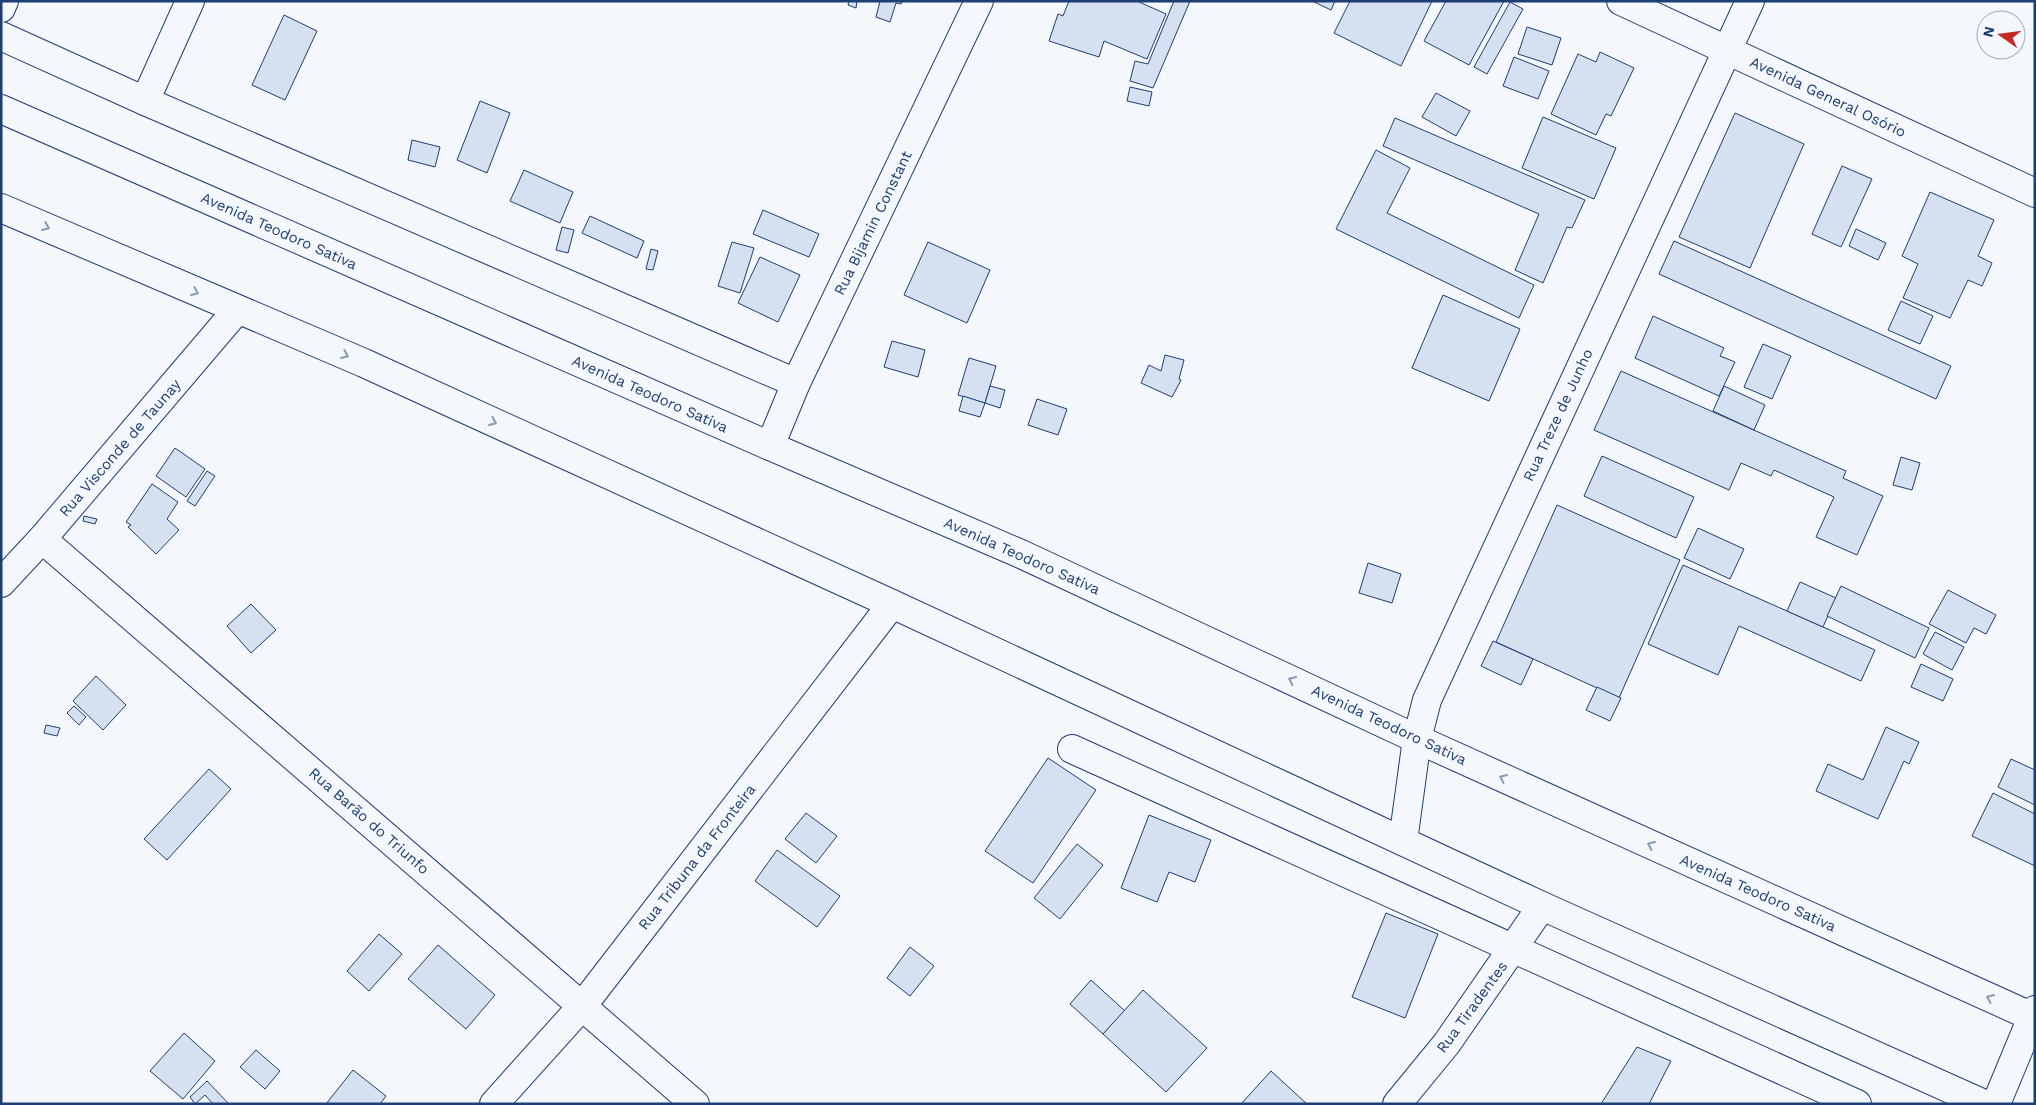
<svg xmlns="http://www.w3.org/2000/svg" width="2036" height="1105" viewBox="0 0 2036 1105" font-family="'Work Sans',sans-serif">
  <rect width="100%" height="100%" fill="#f4f7fb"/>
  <!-- building -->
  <g fill="#d5e0f0" stroke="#1d3f73">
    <polygon points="849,1 857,1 856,8 848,5"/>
    <polygon points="880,1 902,1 901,4 896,3 890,22 876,17"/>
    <polygon points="1069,1 1137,1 1166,14 1147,59 1104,41 1099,57 1049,41 1058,14 1063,16"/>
    <polygon points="1174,1 1190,1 1153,88 1130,81 1135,61 1148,64"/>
    <polygon points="1312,1 1335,1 1331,10"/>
    <polygon points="1350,1 1432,1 1401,66 1334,33"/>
    <polygon points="1446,1 1504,1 1469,65 1424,41"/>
    <polygon points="1510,2 1523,9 1487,74 1474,67"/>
    <polygon points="284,15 317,31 285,100 252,85"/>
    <polygon points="1527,27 1561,38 1552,65 1518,54"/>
    <polygon points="1600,52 1634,68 1611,116 1606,114 1596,135 1551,114 1578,54 1596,62"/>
    <polygon points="1514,57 1549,71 1538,99 1503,86"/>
    <polygon points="1130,87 1152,92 1149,106 1127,101"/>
    <polygon points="1436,93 1470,111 1456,136 1422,117"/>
    <polygon points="480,101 510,113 487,173 457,160"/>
    <polygon points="1735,113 1804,144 1750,268 1679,237"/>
    <polygon points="1543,117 1616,148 1594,199 1522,168"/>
    <polygon points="1395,118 1585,200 1572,228 1567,227 1543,283 1515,270 1539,214 1383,146"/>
    <polygon points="412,140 440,147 435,167 408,160"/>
    <polygon points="1376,150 1410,168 1387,213 1534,285 1519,318 1336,229"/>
    <polygon points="1842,166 1872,179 1841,247 1812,234"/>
    <polygon points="524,170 573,192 560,223 510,201"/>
    <polygon points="1930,192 1994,220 1978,256 1992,263 1982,286 1968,280 1950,318 1903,298 1918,264 1902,256"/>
    <polygon points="763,210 819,234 809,257 753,234"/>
    <polygon points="590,216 644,241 637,258 582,233"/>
    <polygon points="562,227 574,230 568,253 556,250"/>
    <polygon points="1856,229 1886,243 1878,260 1849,246"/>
    <polygon points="1674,241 1951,366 1936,399 1659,274"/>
    <polygon points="732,242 754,248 740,293 718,286"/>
    <polygon points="928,242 990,270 967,323 904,295"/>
    <polygon points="651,249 658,251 653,270 646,269"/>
    <polygon points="760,257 800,275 778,322 738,303"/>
    <polygon points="1443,295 1520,329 1489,401 1412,368"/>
    <polygon points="1901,301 1933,316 1920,344 1888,330"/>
    <polygon points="1653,316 1724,348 1720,356 1735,362 1719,396 1635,358"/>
    <polygon points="892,341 925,350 918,377 884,367"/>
    <polygon points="1763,344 1791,356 1772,399 1744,387"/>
    <polygon points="1165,355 1184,360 1179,379 1181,380 1172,397 1141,383 1149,365 1161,371"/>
    <polygon points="969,358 996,366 985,403 958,395"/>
    <polygon points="1621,371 1846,471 1843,478 1883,496 1857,555 1816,537 1834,497 1774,470 1771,476 1741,463 1729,490 1594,430"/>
    <polygon points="990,386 1005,390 1000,408 985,403"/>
    <polygon points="1724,386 1765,405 1754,430 1713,411"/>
    <polygon points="963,396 985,403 980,417 959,411"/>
    <polygon points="1037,399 1067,409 1058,435 1028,425"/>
    <polygon points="175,448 205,469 186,497 156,476"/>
    <polygon points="1602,456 1694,497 1676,538 1584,496"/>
    <polygon points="1901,457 1920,463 1912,490 1893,485"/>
    <polygon points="207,471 215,476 195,506 187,501"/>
    <polygon points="152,484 178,502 167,519 179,530 156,554 128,527 131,525 126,522"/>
    <polygon points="1557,505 1680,560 1619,698 1496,642"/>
    <polygon points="84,516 97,519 95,524 83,521"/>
    <polygon points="1698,528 1744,549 1730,579 1684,558"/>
    <polygon points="1368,563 1401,574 1392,603 1359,593"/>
    <polygon points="1683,565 1875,650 1861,681 1739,626 1718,675 1648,644"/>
    <polygon points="1800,582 1836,598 1823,627 1787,611"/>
    <polygon points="1841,586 1929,628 1915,658 1827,616"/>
    <polygon points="1948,590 1996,615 1986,634 1974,628 1966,643 1929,624"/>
    <polygon points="251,604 276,630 251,653 227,626"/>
    <polygon points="1935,632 1964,647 1952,670 1923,654"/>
    <polygon points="1493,641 1533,659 1521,685 1481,666"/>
    <polygon points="1921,664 1953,679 1943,701 1911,687"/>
    <polygon points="96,676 126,705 103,730 73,701"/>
    <polygon points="1597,687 1621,698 1610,721 1586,710"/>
    <polygon points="74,706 86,717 79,725 67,713"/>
    <polygon points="46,725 60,728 57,736 44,733"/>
    <polygon points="1886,727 1919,742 1909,764 1904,761 1878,819 1816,791 1828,764 1863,780"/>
    <polygon points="1048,758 1096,790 1033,883 985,851"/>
    <polygon points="2011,759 2035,770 2035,805 1998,787"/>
    <polygon points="209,769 231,789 167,860 144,839"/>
    <polygon points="1993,793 2035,814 2035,866 1972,836"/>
    <polygon points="806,813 837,836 816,863 785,839"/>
    <polygon points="1149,815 1211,840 1195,882 1169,872 1157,902 1121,888"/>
    <polygon points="1077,844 1103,865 1060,919 1034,898"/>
    <polygon points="777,850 840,896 817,927 755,881"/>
    <polygon points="1386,913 1438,934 1405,1018 1352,997"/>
    <polygon points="379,934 402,954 369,991 347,971"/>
    <polygon points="438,945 495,995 466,1029 408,979"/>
    <polygon points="910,947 934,966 910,996 887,978"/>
    <polygon points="1091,980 1125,1011 1103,1034 1070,1004"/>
    <polygon points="1143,990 1207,1048 1166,1092 1103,1034"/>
    <polygon points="184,1033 215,1061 183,1099 150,1071"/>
    <polygon points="1637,1047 1671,1061 1649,1104 1601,1104"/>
    <polygon points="256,1050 280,1071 265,1089 240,1067"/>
    <polygon points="353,1070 386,1096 380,1104 326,1104"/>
    <polygon points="1271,1071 1307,1104 1241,1104"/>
    <polygon points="207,1081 229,1104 213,1104 205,1095 195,1104 190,1097"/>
  </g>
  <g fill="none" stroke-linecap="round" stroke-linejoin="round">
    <defs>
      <g id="minor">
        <polyline points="1621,1 2035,193"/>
        <polyline points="1,8 4,1"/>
        <polyline points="1,36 145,101 796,383"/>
        <polyline points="145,101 190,1"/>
        <polyline points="770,446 796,383 979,1"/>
        <polyline points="42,539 695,1104"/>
        <polyline points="1,583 42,539 237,310"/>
        <polyline points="1072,749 1857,1104"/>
        <polyline points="1403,841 1417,739 1427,700 1750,1"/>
        <polyline points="494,1104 583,1005 892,604"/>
        <polyline points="1397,1104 1447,1043 1542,906"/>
        <polyline points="1996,1104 2035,1010"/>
      </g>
      <g id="major">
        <polyline points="1,109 770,446 1021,554 1417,739 2035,1018"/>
        <polyline points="1,208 364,363 892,604 1542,906 1984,1104"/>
      </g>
    </defs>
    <!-- minor casing -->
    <use href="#minor" stroke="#1d3f73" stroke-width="30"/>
    <!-- major casing -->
    <use href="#major" stroke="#1d3f73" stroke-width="30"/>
    <!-- minor -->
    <use href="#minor" stroke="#f4f7fb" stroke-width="28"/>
    <!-- major -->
    <use href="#major" stroke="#f4f7fb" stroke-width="28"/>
  </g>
  <!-- one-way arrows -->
  <defs><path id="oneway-chevron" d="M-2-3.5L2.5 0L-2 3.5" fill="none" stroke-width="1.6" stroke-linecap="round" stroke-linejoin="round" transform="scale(1.25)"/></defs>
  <g stroke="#889bb7">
    <use href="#oneway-chevron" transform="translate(46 227) rotate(23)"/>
    <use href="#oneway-chevron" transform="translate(195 292) rotate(23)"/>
    <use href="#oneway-chevron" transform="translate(345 355) rotate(23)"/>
    <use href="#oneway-chevron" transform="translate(493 422) rotate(24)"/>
    <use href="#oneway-chevron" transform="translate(1292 680) rotate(-155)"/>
    <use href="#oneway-chevron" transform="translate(1503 778) rotate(-156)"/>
    <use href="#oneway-chevron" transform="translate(1651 845) rotate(-156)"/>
    <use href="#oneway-chevron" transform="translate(1990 998) rotate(-156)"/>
  </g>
  <g text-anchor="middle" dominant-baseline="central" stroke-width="4" stroke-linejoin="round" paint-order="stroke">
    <!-- street labels -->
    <g font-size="15" fill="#1d3f73" stroke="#f4f7fb">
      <text transform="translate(1828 97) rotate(25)">Avenida General Osório</text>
      <text transform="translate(873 223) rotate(-64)">Rua Bijamin Constant</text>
      <text transform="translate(279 231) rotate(24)">Avenida Teodoro Sativa</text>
      <text transform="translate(650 394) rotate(24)">Avenida Teodoro Sativa</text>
      <text transform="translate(1558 415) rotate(-65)">Rua Treze de Junho</text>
      <text transform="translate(120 448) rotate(-49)">Rua Visconde de Taunay</text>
      <text transform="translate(1022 556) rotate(24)">Avenida Teodoro Sativa</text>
      <text transform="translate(1389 725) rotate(25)">Avenida Teodoro Sativa</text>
      <text transform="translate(369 821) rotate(41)">Rua Barão do Triunfo</text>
      <text transform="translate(697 857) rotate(-52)">Rua Tribuna da Fronteira</text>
      <text transform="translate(1758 893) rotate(24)">Avenida Teodoro Sativa</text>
      <text transform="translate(1472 1007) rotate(-54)">Rua Tiradentes</text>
    </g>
  </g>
  <!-- border -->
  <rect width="2036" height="1105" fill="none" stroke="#1d3f73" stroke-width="5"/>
  <!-- north arrow -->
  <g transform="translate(2001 35) rotate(284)"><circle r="24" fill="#f4f7fb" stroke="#9eadc5"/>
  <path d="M0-4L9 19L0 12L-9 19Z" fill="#c62828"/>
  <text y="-8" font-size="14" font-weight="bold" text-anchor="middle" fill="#1d3f73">N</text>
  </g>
</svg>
